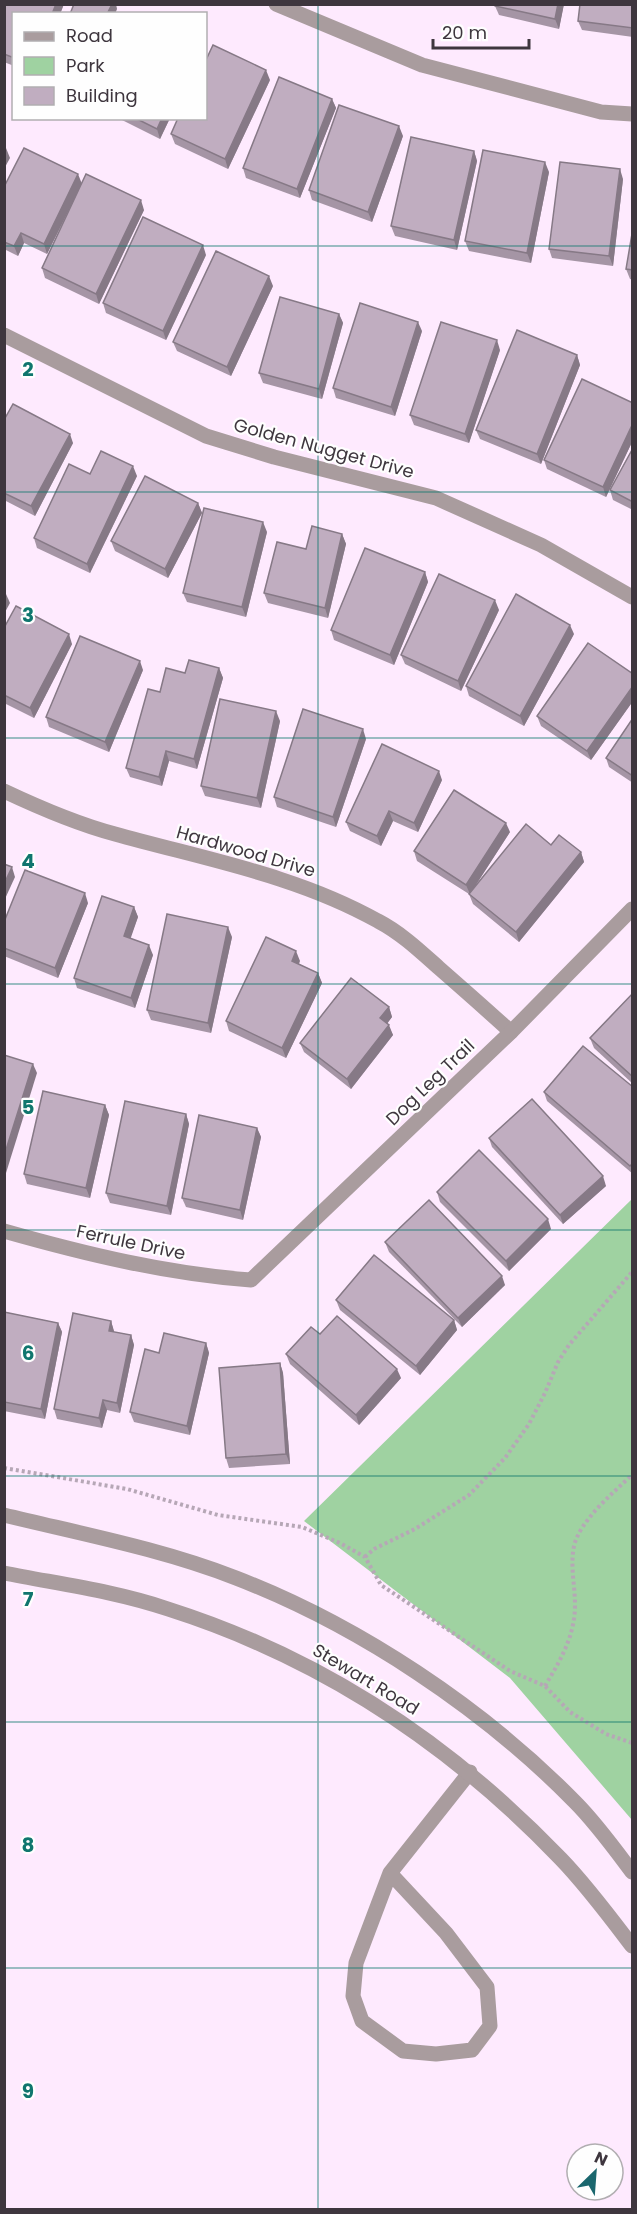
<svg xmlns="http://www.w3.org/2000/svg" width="637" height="2214" viewBox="0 0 637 2214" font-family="Poppins,sans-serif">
  <rect width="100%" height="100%" fill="#feeafe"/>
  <!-- green -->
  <polygon fill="#9fd2a1" points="632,1199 632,1820 510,1678 304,1521"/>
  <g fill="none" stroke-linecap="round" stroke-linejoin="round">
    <!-- path -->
    <g stroke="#b6a7b6" stroke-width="4" stroke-dasharray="3 3" stroke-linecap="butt">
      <polyline points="4,1468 127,1489 218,1515 302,1527 340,1543 365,1557 381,1585 510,1671 545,1686 570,1712 606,1734 632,1743"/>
      <polyline points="365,1557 374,1549 415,1529 469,1495 505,1458 529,1424 545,1393 558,1362 569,1345 632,1272"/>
      <path d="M545 1686C560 1661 575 1636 575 1605 575 1585 570 1566 574 1546 580 1520 614 1492 632 1475"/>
    </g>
    <!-- service -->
    <polyline stroke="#a99c9e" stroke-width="15" points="390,1873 446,1933 487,1987 490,2026 472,2050 436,2054 403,2051 362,2021 353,1996 356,1963 390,1873 470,1772"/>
    <!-- minor -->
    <g stroke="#a99c9e" stroke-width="15">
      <polyline points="276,4 422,65 601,112 632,114"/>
      <polyline points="4,335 206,436 274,457 436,498 541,545 632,597"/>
      <path d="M4 791C40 808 77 824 115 834 204 859 296 875 378 921 401 933 420 951 439 968 463 989 487 1010 511 1032"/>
      <path d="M4 1231C85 1254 168 1274 251 1280L511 1032 632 909"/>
    </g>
    <!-- tertiary -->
    <g stroke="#a99c9e" stroke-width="15">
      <path d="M4 1515C82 1534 162 1549 236 1578 358 1625 483 1708 575 1802 596 1823 614 1848 632 1872"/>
      <path d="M4 1573C59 1584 115 1591 168 1609 322 1658 450 1743 561 1859 587 1886 610 1917 632 1946"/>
    </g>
  </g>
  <!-- wall -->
  <g fill="#a595a5">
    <polygon points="4,4 64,4 60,14 14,14 14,66 4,62"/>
    <polygon points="564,4 559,29 499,15 495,6"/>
    <polygon points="633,4 633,37 582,30 578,21"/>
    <polygon points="270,80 228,169 175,144 171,134"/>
    <polygon points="332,99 336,108 300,198 246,178 243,168"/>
    <polygon points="118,118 170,118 160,139"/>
    <polygon points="403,136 372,222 312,200 309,190"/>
    <polygon points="474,151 477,161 457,250 395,236 391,226"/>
    <polygon points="549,172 531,263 469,251 465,241"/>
    <polygon points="623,179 613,266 552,258 549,249"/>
    <polygon points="82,184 144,210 99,304 45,278 42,268 77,193 47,254 24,243 18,256 4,249 4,187"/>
    <polygon points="633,228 633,280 630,279 626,269"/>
    <polygon points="206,255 166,340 106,313 103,303"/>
    <polygon points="273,286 231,376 177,351 173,342"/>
    <polygon points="339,314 343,323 322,399 263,383 259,373"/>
    <polygon points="422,331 395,416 336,398 333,388"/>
    <polygon points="500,350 469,443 414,425 410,415"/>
    <polygon points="577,355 580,365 541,464 480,439 476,430"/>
    <polygon points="633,403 633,440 606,497 547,469 544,460"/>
    <polygon points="4,420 73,443 35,516 4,500"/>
    <polygon points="633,448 633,510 613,500 610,490"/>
    <polygon points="90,474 137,476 90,573 37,548 34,538"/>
    <polygon points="198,503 202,513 168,578 115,551 111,541"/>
    <polygon points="267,532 246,617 187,602 183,593"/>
    <polygon points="342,534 346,544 328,618 268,603 264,593 306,549"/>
    <polygon points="425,572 428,582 394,665 334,640 331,630"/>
    <polygon points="499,610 461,691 405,664 401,655"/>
    <polygon points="4,628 72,644 34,718 4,703"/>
    <polygon points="574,634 524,726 469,696 466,686"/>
    <polygon points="219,668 223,678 197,769 169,761 162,786 130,777 126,768 160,692 185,673"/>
    <polygon points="143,670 109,752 49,727 46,717"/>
    <polygon points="633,674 633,701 591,760 541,726 537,716"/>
    <polygon points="633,718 633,783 609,767 606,758"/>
    <polygon points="280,721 261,808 205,796 201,786"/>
    <polygon points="366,739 336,827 277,807 274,797"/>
    <polygon points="442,780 418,832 393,821 381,846 350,831 346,822"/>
    <polygon points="510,832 472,891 551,845 581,852 584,862 519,942 473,904 469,894 417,861 414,851"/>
    <polygon points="88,903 58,978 4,956 4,922"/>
    <polygon points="134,907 138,917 130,938 153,955 135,1008 77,988 74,978"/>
    <polygon points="232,937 211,1033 151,1020 147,1010"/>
    <polygon points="300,961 299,964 318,973 322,983 286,1058 229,1031 226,1021"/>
    <polygon points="633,993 633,1084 594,1048 590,1038"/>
    <polygon points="389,1007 392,1017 387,1023 393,1035 351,1089 304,1052 300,1043"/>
    <polygon points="633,1087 633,1174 547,1101 544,1092"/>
    <polygon points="105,1105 109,1115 90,1198 27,1184 24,1174"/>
    <polygon points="186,1114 189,1124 171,1215 110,1203 106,1193"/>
    <polygon points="257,1128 261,1137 243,1220 186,1207 182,1198"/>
    <polygon points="489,1138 606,1186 563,1224 492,1147"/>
    <polygon points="437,1192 551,1229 509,1271 440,1202"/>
    <polygon points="385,1242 505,1285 462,1327 389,1252"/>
    <polygon points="336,1300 454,1320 457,1330 420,1375 340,1310"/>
    <polygon points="4,1312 58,1323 62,1332 45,1419 4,1411"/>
    <polygon points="111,1321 114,1332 131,1335 134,1345 120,1413 107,1410 102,1428 57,1419 54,1409"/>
    <polygon points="206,1343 209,1353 190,1435 134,1422 130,1412 159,1353"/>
    <polygon points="286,1354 401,1378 359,1425 290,1364"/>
    <polygon points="280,1363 283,1373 290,1464 229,1468 226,1458"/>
  </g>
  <!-- shaded-wall -->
  <g fill="#867986">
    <polygon points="56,4 64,4 60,14 52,14"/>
    <polygon points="112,4 116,4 117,9 115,14 107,14"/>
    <polygon points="558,4 564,4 559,29 555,19"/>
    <polygon points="266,70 270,80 228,169 225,159"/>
    <polygon points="332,99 336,108 300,198 297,189"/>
    <polygon points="162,118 170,118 160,139 157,129"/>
    <polygon points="399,126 403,136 372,222 368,212"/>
    <polygon points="6,148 10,158 4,169 4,152"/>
    <polygon points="474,151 477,161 457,250 454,240"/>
    <polygon points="545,162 549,172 531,263 527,253"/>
    <polygon points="620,169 623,179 613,266 609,256"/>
    <polygon points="78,174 82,184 47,254 44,244"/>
    <polygon points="141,200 144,210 99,304 96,294"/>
    <polygon points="21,233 24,243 18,256 14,246"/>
    <polygon points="203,245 206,255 166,340 163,331"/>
    <polygon points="269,276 273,286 231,376 227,367"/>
    <polygon points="339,314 343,323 322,399 319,389"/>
    <polygon points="418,322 422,331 395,416 391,407"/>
    <polygon points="497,340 500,350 469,443 465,434"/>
    <polygon points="577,355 580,365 541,464 537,454"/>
    <polygon points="633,423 633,440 606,497 603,487"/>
    <polygon points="70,434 73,443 35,516 31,506"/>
    <polygon points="133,466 137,476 90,573 87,564"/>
    <polygon points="198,503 202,513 168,578 165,569"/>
    <polygon points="263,522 267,532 246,617 242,607"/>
    <polygon points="342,534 346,544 328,618 325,608"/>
    <polygon points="425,572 428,582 394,665 390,655"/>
    <polygon points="6,594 10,603 4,614 4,597"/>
    <polygon points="495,600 499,610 461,691 458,681"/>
    <polygon points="570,625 574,634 524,726 520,716"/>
    <polygon points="69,634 72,644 34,718 30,708"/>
    <polygon points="140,661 143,670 109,752 105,742"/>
    <polygon points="219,668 223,678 197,769 194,759"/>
    <polygon points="633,686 633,701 591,760 587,751"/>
    <polygon points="276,711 280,721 261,808 257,798"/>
    <polygon points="363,729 366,739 336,827 333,817"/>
    <polygon points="166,751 169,761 162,786 159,777"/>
    <polygon points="439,771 442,780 418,832 414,823"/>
    <polygon points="389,811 393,821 381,846 377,836"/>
    <polygon points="506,823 510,832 470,894 466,885"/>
    <polygon points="581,852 584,862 519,942 516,932"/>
    <polygon points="12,867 15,877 4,901 4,884"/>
    <polygon points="85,893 88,903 58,978 55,968"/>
    <polygon points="134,907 138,917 128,946 124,936"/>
    <polygon points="228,927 232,937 211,1033 208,1023"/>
    <polygon points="149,945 153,955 135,1008 131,998"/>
    <polygon points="296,951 300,961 295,970 292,961"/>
    <polygon points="318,973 322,983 286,1058 282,1048"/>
    <polygon points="389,1007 392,1017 384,1028 380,1018"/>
    <polygon points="389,1025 393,1035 351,1089 347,1079"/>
    <polygon points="33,1064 37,1073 6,1173 4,1169 4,1156"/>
    <polygon points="105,1105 109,1115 90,1198 86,1188"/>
    <polygon points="186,1114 189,1124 171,1215 167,1206"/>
    <polygon points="257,1128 261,1137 243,1220 240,1210"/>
    <polygon points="603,1176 606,1186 563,1224 560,1215"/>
    <polygon points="548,1219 551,1229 509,1271 506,1261"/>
    <polygon points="502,1276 505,1285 462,1327 458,1318"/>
    <polygon points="454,1320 457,1330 420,1375 416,1366"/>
    <polygon points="111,1321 114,1331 112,1341 109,1331"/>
    <polygon points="58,1323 62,1332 45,1419 41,1409"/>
    <polygon points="131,1335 134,1345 120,1413 117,1403"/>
    <polygon points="206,1343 209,1353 190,1435 187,1426"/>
    <polygon points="280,1363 283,1373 290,1464 286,1454"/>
    <polygon points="397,1369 401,1378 359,1425 356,1415"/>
    <polygon points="103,1400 107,1410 102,1428 99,1418"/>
  </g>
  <!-- building -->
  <g fill="#c0adc0" stroke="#867986" stroke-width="1.5">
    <polygon points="4,4 56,4 52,14 14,14 14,58 4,54"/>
    <polygon points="74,4 112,4 107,14 70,14"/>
    <polygon points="495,4 558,4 555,19 495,6"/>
    <polygon points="580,4 633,4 633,28 578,21"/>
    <polygon points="213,45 266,70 225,159 171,134 178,118 206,118 206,60"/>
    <polygon points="279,77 332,99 297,189 243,168"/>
    <polygon points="339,105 399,126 368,212 309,190"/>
    <polygon points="135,118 162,118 157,129"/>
    <polygon points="411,137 474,151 454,240 391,226"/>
    <polygon points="24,148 78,174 44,244 21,233 14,246 4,242 4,187"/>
    <polygon points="483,150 545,162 527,253 465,241"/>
    <polygon points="560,162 620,169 609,256 549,249"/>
    <polygon points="86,174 141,200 96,294 42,268"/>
    <polygon points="143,217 203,245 163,331 103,303"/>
    <polygon points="633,228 633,270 626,269"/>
    <polygon points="216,251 269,276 227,367 173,342"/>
    <polygon points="280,297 339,314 319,389 259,373"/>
    <polygon points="360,303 418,322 391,407 333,388"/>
    <polygon points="441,322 497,340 465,434 410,415"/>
    <polygon points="517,330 577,355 537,454 476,430"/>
    <polygon points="582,379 633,403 633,423 603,487 544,460"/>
    <polygon points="13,404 70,434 31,506 4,493 4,420"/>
    <polygon points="633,448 633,502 610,490"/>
    <polygon points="101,451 133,466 87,564 34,538 69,464 90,474"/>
    <polygon points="145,476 198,503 165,569 111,541"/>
    <polygon points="204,508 263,522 242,607 183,593"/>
    <polygon points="312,526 342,534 325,608 264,593 277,542 306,549"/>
    <polygon points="365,548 425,572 390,655 331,630"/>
    <polygon points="439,574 495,600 458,681 401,655"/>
    <polygon points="516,594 570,625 520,716 466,686"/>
    <polygon points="16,606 69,634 30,708 4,695 4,628"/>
    <polygon points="80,636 140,661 105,742 46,717"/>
    <polygon points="588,643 633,674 633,686 587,751 537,716"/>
    <polygon points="189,660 219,668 194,759 166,751 159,777 126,768 148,689 160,692 166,668 185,673"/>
    <polygon points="220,699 276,711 257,798 201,786"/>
    <polygon points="303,709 363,729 333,817 274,797"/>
    <polygon points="633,718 633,776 606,758"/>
    <polygon points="382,744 439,771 414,823 389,811 377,836 346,822"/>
    <polygon points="454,790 506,823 466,885 414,851"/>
    <polygon points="526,824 551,845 559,835 581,852 516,932 469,894"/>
    <polygon points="4,864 12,867 4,884"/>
    <polygon points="25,870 85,893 55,968 4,948 4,922"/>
    <polygon points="102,896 134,907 124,936 149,945 131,998 74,978"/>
    <polygon points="167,914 228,927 208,1023 147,1010"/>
    <polygon points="266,937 296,951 292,961 318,973 282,1048 226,1021"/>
    <polygon points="351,978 389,1007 380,1018 389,1025 347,1079 300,1043"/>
    <polygon points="633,993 633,1077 590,1038"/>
    <polygon points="583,1046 633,1087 633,1163 630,1166 544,1092"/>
    <polygon points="4,1055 33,1064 4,1156"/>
    <polygon points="43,1091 105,1105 86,1188 24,1174"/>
    <polygon points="532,1099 603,1176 560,1215 489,1138"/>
    <polygon points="125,1101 186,1114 167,1206 106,1193"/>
    <polygon points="199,1115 257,1128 240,1210 182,1198"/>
    <polygon points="479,1150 548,1219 506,1261 437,1192"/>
    <polygon points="429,1200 502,1276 458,1318 385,1242"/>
    <polygon points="374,1255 454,1320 416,1366 336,1300"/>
    <polygon points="4,1312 58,1323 41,1409 4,1402"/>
    <polygon points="73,1313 111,1321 109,1331 131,1335 117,1403 103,1400 99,1418 54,1409"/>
    <polygon points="337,1316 397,1369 356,1415 286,1354 311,1327 320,1334"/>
    <polygon points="164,1333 206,1343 187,1426 130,1412 145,1349 159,1353"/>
    <polygon points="280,1363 286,1454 226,1458 219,1368"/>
  </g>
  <!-- grid -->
  <path fill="none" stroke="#0f766e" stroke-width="1.5" stroke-opacity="0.55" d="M318 4V2210M4 246H632M4 492H632M4 738H632M4 984H632M4 1230H632M4 1476H632M4 1722H632M4 1968H632"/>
  <g text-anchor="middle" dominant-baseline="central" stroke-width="4.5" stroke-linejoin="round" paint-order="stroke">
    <!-- street labels -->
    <g font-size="18" fill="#3e363e" stroke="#fefefe">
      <text transform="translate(324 448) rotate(15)">Golden Nugget Drive</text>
      <text transform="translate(246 851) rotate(16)">Hardwood Drive</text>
      <text transform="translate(430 1082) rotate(-44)">Dog Leg Trail</text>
      <text transform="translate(131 1242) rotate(12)">Ferrule Drive</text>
      <text transform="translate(366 1679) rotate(31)">Stewart Road</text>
    </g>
  </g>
  <g font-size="20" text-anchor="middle" font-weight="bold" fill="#0f766e" stroke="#fefefe" stroke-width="4.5" stroke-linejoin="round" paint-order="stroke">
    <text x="28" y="376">2</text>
    <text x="28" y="622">3</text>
    <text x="28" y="868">4</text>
    <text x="28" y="1114">5</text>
    <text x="28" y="1360">6</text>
    <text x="28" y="1606">7</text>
    <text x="28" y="1852">8</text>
    <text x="28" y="2098">9</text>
  </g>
  <!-- border -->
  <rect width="637" height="2214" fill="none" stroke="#3e363e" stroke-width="12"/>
  <!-- legend -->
  <rect x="12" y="12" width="195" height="108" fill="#fefefe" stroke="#b1aeb1" stroke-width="1.5"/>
  <rect x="24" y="32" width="30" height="9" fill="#a99c9e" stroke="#b1aeb1" stroke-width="1.5"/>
  <text x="66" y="42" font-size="18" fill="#3e363e">Road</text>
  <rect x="24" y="57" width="30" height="18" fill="#9fd2a1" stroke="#b1aeb1" stroke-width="1.5"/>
  <text x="66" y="72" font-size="18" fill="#3e363e">Park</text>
  <rect x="24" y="87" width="30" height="18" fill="#c0adc0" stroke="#b1aeb1" stroke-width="1.5"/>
  <text x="66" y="102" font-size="18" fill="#3e363e">Building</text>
  <!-- north arrow -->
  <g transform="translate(595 2172) rotate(25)"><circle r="28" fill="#fefefe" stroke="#b1aeb1" stroke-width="1.5"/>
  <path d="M0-4.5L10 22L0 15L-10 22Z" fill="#1a676e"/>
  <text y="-9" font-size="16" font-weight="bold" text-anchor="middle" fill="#3e363e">N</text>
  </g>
  <!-- scale -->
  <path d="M433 39v9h96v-9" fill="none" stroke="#3e363e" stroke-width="3"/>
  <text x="442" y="39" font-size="18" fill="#3e363e" stroke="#fefefe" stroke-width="4.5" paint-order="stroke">20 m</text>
</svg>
